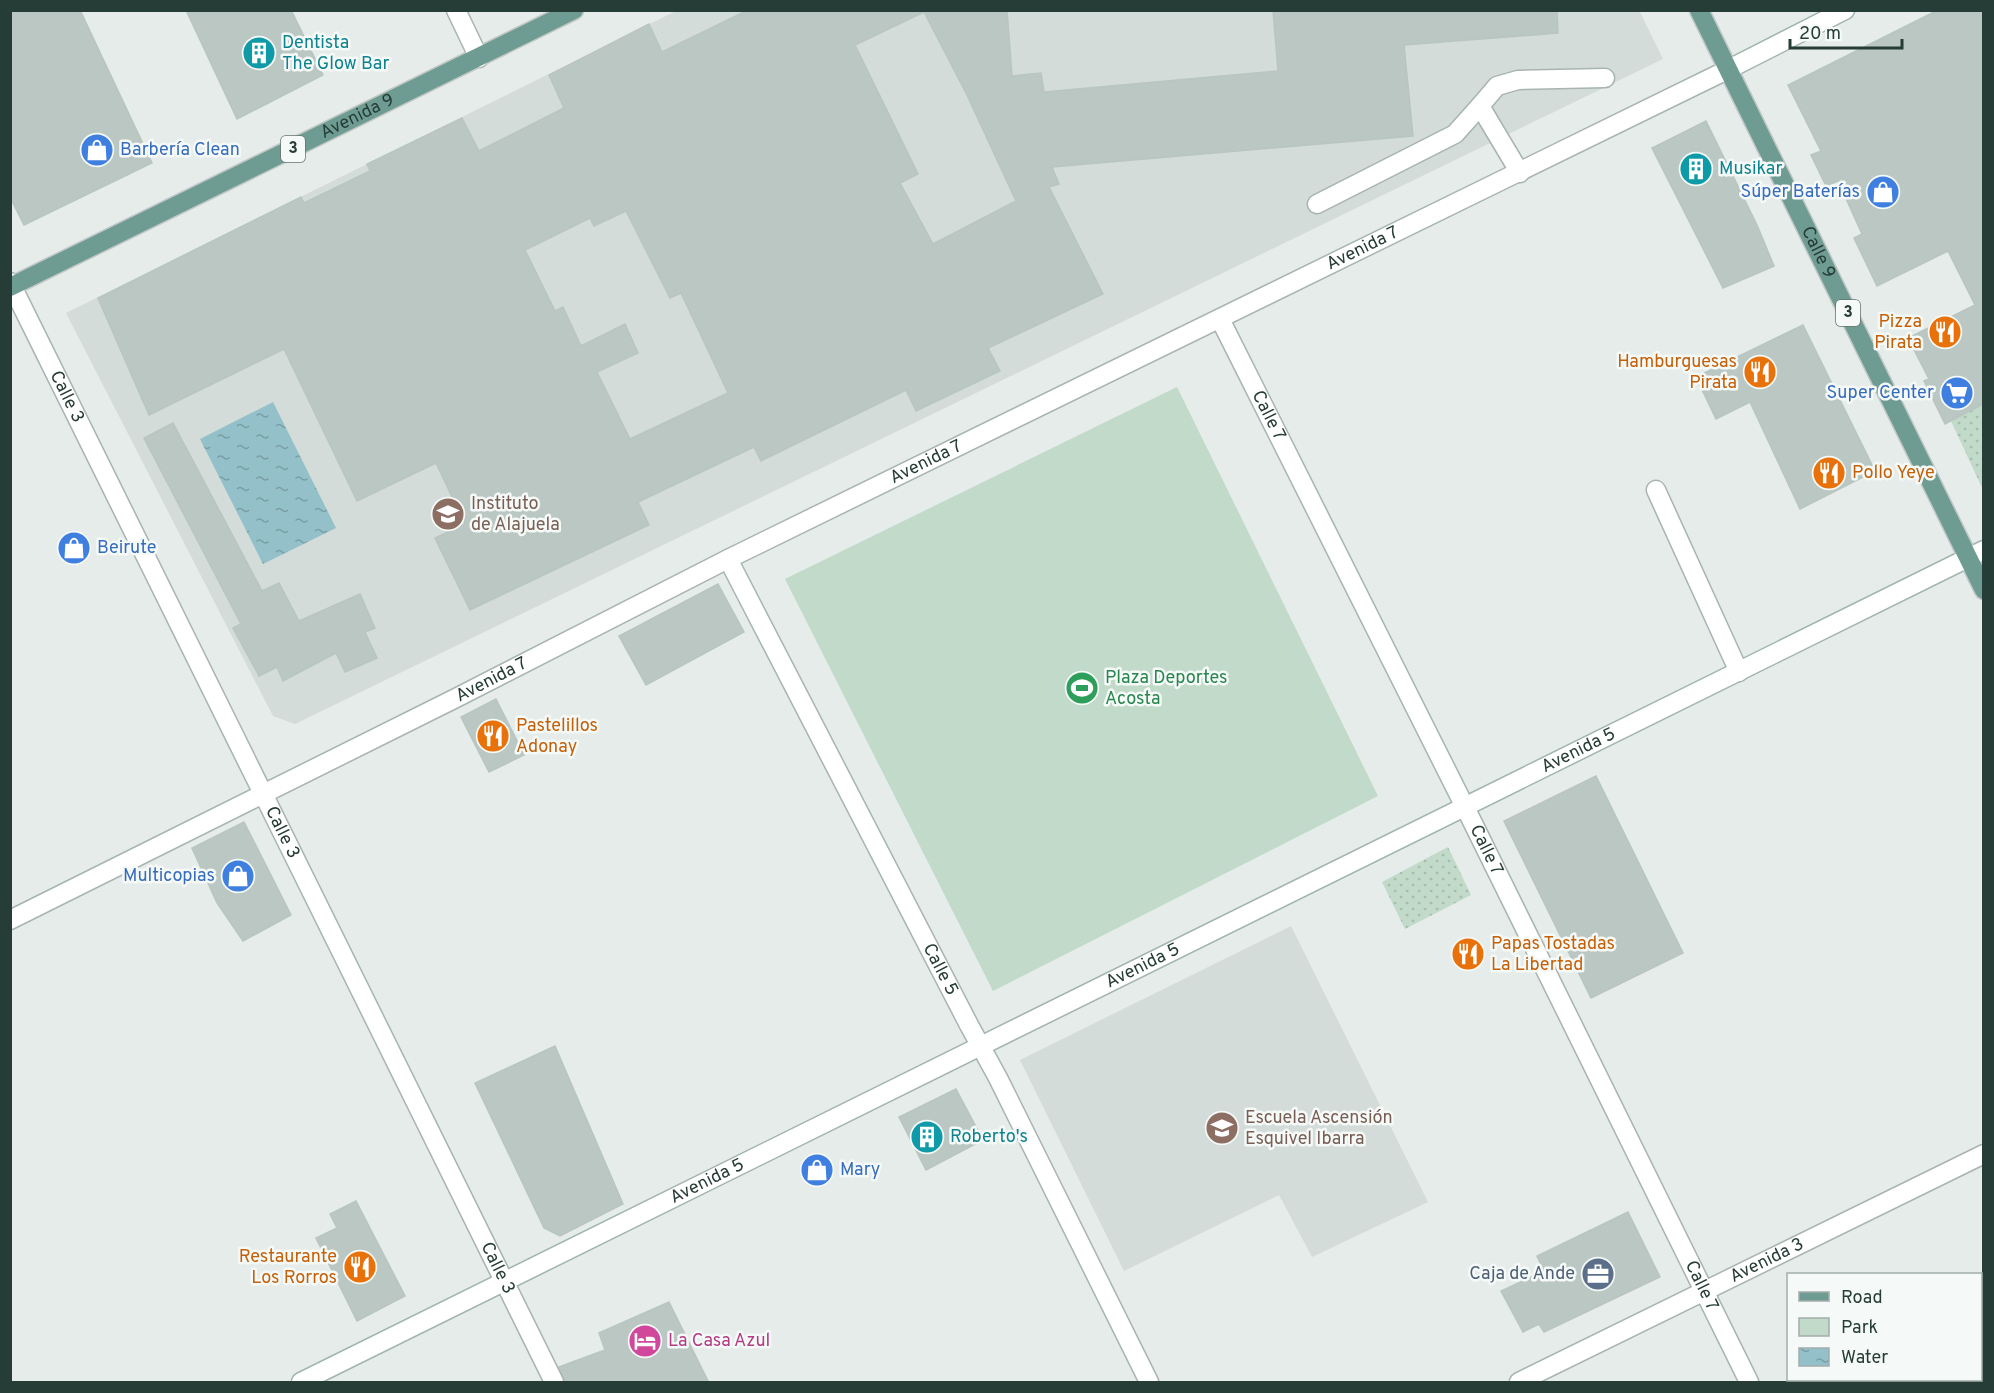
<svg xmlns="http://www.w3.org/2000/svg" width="1994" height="1393" viewBox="0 0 1994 1393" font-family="Overpass,sans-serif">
  <defs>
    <pattern id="grass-dots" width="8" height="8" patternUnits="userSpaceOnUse" patternTransform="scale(1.5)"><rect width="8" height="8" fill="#c1dac9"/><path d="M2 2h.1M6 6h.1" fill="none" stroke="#a6bcad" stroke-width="1.8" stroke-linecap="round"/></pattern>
    <pattern id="water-ripples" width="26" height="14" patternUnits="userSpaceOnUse" patternTransform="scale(1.5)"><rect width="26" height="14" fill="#94c0ca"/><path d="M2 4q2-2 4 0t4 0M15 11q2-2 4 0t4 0" fill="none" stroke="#799da5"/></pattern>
  </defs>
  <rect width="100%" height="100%" fill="#e5ece9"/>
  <!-- built -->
  <g fill="#d3dcd8">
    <polygon points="1639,10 1663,59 295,724 273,716 66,313 676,11"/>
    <polygon points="1291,926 1428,1202 1312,1257 1279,1195 1124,1271 1020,1060"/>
  </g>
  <!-- grass -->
  <g fill="url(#grass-dots)">
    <polygon points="1983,404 1983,490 1951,421"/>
    <polygon points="1448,847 1471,895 1405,929 1382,882"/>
  </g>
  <!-- park -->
  <polygon fill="#c1dac9" points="1177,387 1378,796 993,991 785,579"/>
  <!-- water -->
  <polygon fill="url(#water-ripples)" points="273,402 336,528 263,564 200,439"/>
  <!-- building -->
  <g fill="#bac7c2" stroke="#b8c5c0" stroke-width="1.5" fill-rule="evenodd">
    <polygon points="10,10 80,10 152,163 24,225 10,197"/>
    <polygon points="186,10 291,10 323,75 237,119"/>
    <path d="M748 10H1007L1012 76 1041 73 1044 92 1278 71 1273 10H1557L1558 33 1404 45 1413 136 1052 167 1059 184 1049 187 1103 294 988 348 1000 371 916 411 906 390 761 461 754 447 638 502 649 525 470 610 435 538 465 524 436 463 357 501 284 349 149 415 98 298 301 197 304 203 370 171 367 164 462 118 479 151 564 108 549 75 649 24 662 52ZM924 12 967 95 1016 201 933 244 900 183 918 174 855 45ZM626 211 670 298 681 293 728 393 630 439 597 372 638 353 625 324 581 346 563 307 555 311 525 250 590 218 594 226Z"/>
    <polygon points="1938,10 1983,10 1983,404 1945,424 1924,381 1929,379 1908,338 1975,305 1948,251 1877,286 1854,238 1862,234 1838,181 1826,186 1811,155 1821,151 1788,85"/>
    <polygon points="1706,121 1757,225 1774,266 1723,288 1652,148"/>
    <polygon points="1803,325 1875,471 1800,509 1750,402 1716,419 1696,377"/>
    <polygon points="173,423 262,591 279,583 299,621 360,594 375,628 365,632 377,658 345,672 336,653 283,681 277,667 259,676 233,628 241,624 144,438"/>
    <polygon points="718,584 744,632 646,685 619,636"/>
    <polygon points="496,699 524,755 489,772 461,717"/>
    <polygon points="1596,776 1683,953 1591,998 1504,821"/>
    <polygon points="244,822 291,915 243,941 217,903 192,848"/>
    <polygon points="555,1046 623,1204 560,1236 544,1228 475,1083"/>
    <polygon points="956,1089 983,1140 926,1170 899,1117"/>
    <polygon points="356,1201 405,1296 357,1321 316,1238 337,1228 330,1214"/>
    <polygon points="1628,1212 1660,1277 1544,1332 1539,1324 1523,1332 1501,1291 1544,1271 1537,1256"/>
    <polygon points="669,1302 709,1383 565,1383 559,1367 605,1350 599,1333"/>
  </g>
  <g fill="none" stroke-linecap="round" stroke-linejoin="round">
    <defs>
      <g id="lane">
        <polyline points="1520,173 1480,106 1497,86 1518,80 1605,78"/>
        <polyline points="1317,204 1455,134 1480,106"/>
        <polyline points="1656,490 1739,672"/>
      </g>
      <g id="street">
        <polyline points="456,10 479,58"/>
        <path id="s1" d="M10 282 554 1382"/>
        <path id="s2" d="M1220 319 1465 807 1749 1382"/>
        <path id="s3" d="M728 559 969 1025 998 1078 1149 1382"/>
        <path id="s4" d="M10 920 454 699 728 559 1729 69"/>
        <path id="s5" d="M1519 1382 1984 1154"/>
      </g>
      <g id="secondary">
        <polyline points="1729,69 1845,10"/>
        <path id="s6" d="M301 1382 1984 550"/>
      </g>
      <g id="primary">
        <path id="s7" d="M1699 10 1984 590"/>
        <path id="s8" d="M10 287 574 10"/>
      </g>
    </defs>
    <!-- lane casing -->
    <use href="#lane" stroke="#a8b4b0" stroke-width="21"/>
    <!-- street casing -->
    <use href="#street" stroke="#a8b4b0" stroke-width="21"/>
    <!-- secondary casing -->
    <use href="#secondary" stroke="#a1b4ae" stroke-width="21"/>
    <!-- primary casing -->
    <use href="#primary" stroke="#c2c8c7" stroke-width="21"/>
    <!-- lane -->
    <use href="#lane" stroke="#fff" stroke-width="18"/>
    <!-- street -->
    <use href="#street" stroke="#fff" stroke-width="18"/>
    <!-- secondary -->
    <use href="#secondary" stroke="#fff" stroke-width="18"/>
    <!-- primary -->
    <use href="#primary" stroke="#6f9c92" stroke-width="18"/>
  </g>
  <!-- icons -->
  <defs>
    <symbol id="building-disc" viewBox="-11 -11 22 22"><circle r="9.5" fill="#0f9aa8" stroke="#f5f9f7"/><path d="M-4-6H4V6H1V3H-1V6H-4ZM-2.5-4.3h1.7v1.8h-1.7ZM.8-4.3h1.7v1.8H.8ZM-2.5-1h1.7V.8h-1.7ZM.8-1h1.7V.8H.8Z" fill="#fff"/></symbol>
    <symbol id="shop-disc" viewBox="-11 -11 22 22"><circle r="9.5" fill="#3f7fe0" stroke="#f5f9f7"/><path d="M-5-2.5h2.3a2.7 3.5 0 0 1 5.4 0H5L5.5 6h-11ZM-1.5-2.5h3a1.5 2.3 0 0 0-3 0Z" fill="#fff"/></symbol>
    <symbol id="restaurant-disc" viewBox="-11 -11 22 22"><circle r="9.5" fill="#e8710a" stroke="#f5f9f7"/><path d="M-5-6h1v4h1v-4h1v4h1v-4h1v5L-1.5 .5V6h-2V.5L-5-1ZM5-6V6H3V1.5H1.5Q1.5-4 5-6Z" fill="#fff"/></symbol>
    <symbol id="supermarket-disc" viewBox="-11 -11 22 22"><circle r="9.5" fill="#3f7fe0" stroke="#f5f9f7"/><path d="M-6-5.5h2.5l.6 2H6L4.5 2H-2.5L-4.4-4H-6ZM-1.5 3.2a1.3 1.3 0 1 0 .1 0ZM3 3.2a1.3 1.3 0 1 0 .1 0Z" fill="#fff"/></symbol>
    <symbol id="school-disc" viewBox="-11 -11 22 22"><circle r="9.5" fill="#8d6e63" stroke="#f5f9f7"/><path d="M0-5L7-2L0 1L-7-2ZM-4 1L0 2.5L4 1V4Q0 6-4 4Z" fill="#fff"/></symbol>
    <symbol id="stadium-disc" viewBox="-11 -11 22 22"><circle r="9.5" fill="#2e9e5b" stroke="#f5f9f7"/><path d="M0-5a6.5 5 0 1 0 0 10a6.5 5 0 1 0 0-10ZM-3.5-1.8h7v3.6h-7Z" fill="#fff"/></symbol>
    <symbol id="office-disc" viewBox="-11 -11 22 22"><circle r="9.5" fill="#5c6f8a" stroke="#f5f9f7"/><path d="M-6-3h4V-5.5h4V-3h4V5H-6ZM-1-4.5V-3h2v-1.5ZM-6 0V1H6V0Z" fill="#fff"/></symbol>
    <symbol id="hotel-disc" viewBox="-11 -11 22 22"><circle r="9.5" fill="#d1479c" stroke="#f5f9f7"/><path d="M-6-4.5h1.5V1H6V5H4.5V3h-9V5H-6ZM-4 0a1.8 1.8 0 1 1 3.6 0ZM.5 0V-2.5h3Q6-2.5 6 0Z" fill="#fff"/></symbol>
  </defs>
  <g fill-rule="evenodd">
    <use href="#building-disc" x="240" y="34" width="38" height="38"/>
    <use href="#shop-disc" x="78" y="131" width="38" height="38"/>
    <use href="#building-disc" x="1677" y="150" width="38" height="38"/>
    <use href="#shop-disc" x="1864" y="173" width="38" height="38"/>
    <use href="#restaurant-disc" x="1926" y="313" width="38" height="38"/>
    <use href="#restaurant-disc" x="1741" y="353" width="38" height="38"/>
    <use href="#supermarket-disc" x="1938" y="374" width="38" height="38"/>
    <use href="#restaurant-disc" x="1810" y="454" width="38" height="38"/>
    <use href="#school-disc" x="429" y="495" width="38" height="38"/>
    <use href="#shop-disc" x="55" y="529" width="38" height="38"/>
    <use href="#stadium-disc" x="1063" y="669" width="38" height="38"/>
    <use href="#restaurant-disc" x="474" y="717" width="38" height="38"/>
    <use href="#shop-disc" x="219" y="857" width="38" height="38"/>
    <use href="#restaurant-disc" x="1449" y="935" width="38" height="38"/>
    <use href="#school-disc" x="1203" y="1109" width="38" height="38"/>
    <use href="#building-disc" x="908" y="1118" width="38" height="38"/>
    <use href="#shop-disc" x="798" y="1151" width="38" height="38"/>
    <use href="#restaurant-disc" x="341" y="1248" width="38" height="38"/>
    <use href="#office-disc" x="1579" y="1255" width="38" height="38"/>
    <use href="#hotel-disc" x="626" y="1322" width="38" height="38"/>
  </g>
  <g text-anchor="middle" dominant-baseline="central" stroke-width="5" stroke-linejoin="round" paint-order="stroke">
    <!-- shield labels -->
    <g fill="#f5f9f7" stroke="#647571" stroke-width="1.5">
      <rect x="281" y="136" width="24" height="26" rx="4.5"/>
      <rect x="1836" y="300" width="24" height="26" rx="4.5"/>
    </g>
    <g font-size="16" font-weight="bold" fill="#263c37">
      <text x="293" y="149">3</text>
      <text x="1848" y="313">3</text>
    </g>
    <!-- culture labels -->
    <g font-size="18" fill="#0d838f" stroke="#f5f9f7" text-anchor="start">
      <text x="282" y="43">Dentista<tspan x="282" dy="21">The Glow Bar</tspan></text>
      <text x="1719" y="169">Musikar</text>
      <text x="950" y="1137">Roberto's</text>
    </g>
    <!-- street labels -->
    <g font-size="18" fill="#263c37" stroke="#f5f9f7">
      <text stroke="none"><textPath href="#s8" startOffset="387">Avenida 9</textPath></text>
      <text stroke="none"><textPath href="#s4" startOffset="1510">Avenida 7</textPath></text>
      <text stroke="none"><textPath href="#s7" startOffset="270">Calle 9</textPath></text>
      <text stroke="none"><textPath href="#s1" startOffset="128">Calle 3</textPath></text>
      <text stroke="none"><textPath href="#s2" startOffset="108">Calle 7</textPath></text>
      <text stroke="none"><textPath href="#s4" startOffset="1024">Avenida 7</textPath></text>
      <text stroke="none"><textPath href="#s4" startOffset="538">Avenida 7</textPath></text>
      <text stroke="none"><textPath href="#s6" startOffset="1425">Avenida 5</textPath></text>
      <text stroke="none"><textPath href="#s1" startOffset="614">Calle 3</textPath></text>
      <text stroke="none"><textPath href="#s2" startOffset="594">Calle 7</textPath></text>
      <text stroke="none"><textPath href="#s6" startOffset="939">Avenida 5</textPath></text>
      <text stroke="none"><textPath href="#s3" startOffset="462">Calle 5</textPath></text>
      <text stroke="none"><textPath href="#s6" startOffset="453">Avenida 5</textPath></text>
      <text stroke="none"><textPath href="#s5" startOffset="276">Avenida 3</textPath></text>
      <text stroke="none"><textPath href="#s1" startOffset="1100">Calle 3</textPath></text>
      <text stroke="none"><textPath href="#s2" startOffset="1080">Calle 7</textPath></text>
    </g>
    <!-- shop labels -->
    <g font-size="18" fill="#366cbe" stroke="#f5f9f7" text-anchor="start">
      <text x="120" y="150">Barbería Clean</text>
      <text x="1860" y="192" text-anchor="end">Súper Baterías</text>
      <text x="1934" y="393" text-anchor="end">Super Center</text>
      <text x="97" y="548">Beirute</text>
      <text x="215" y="876" text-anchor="end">Multicopias</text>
      <text x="840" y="1170">Mary</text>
    </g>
    <!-- food labels -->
    <g font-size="18" fill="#c56008" stroke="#f5f9f7" text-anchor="end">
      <text x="1922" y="322">Pizza<tspan x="1922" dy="21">Pirata</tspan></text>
      <text x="1737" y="362">Hamburguesas<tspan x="1737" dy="21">Pirata</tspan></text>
      <text x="1852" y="473" text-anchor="start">Pollo Yeye</text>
      <text x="516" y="726" text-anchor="start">Pastelillos<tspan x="516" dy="21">Adonay</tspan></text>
      <text x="1491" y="944" text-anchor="start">Papas Tostadas<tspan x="1491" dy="21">La Libertad</tspan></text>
      <text x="337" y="1257">Restaurante<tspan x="337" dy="21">Los Rorros</tspan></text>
    </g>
    <!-- education labels -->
    <g font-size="18" fill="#785e54" stroke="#f5f9f7" text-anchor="start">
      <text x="471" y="504">Instituto<tspan x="471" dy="21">de Alajuela</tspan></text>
      <text x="1245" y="1118">Escuela Ascensión<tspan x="1245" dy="21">Esquivel Ibarra</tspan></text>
    </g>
    <!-- leisure labels -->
    <g font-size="18" fill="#27864d" stroke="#f5f9f7" text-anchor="start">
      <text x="1105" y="678">Plaza Deportes<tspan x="1105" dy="21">Acosta</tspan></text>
    </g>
    <!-- service labels -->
    <g font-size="18" fill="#4e5e75" stroke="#f5f9f7" text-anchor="end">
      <text x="1575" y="1274">Caja de Ande</text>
    </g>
    <!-- hotel labels -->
    <g font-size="18" fill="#b23c85" stroke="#f5f9f7" text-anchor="start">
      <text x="668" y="1341">La Casa Azul</text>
    </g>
  </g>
  <!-- border -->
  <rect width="1994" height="1393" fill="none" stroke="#263c37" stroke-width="24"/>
  <!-- legend -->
  <rect x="1787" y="1273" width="195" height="108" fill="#f5f9f7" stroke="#a2adaa" stroke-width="1.5"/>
  <rect x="1799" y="1292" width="30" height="9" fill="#6f9c92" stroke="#a2adaa" stroke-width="1.5"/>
  <text x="1841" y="1303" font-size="18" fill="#263c37">Road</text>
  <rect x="1799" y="1318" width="30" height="18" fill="#c1dac9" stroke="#a2adaa" stroke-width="1.5"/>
  <text x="1841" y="1333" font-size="18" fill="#263c37">Park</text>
  <rect x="1799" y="1348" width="30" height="18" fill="url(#water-ripples)" stroke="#a2adaa" stroke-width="1.5"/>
  <text x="1841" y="1363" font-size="18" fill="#263c37">Water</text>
  <!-- scale -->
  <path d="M1790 39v9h112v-9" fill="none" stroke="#263c37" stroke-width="3"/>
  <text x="1799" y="39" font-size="18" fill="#263c37" stroke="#f5f9f7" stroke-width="4.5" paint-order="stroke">20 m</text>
</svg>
